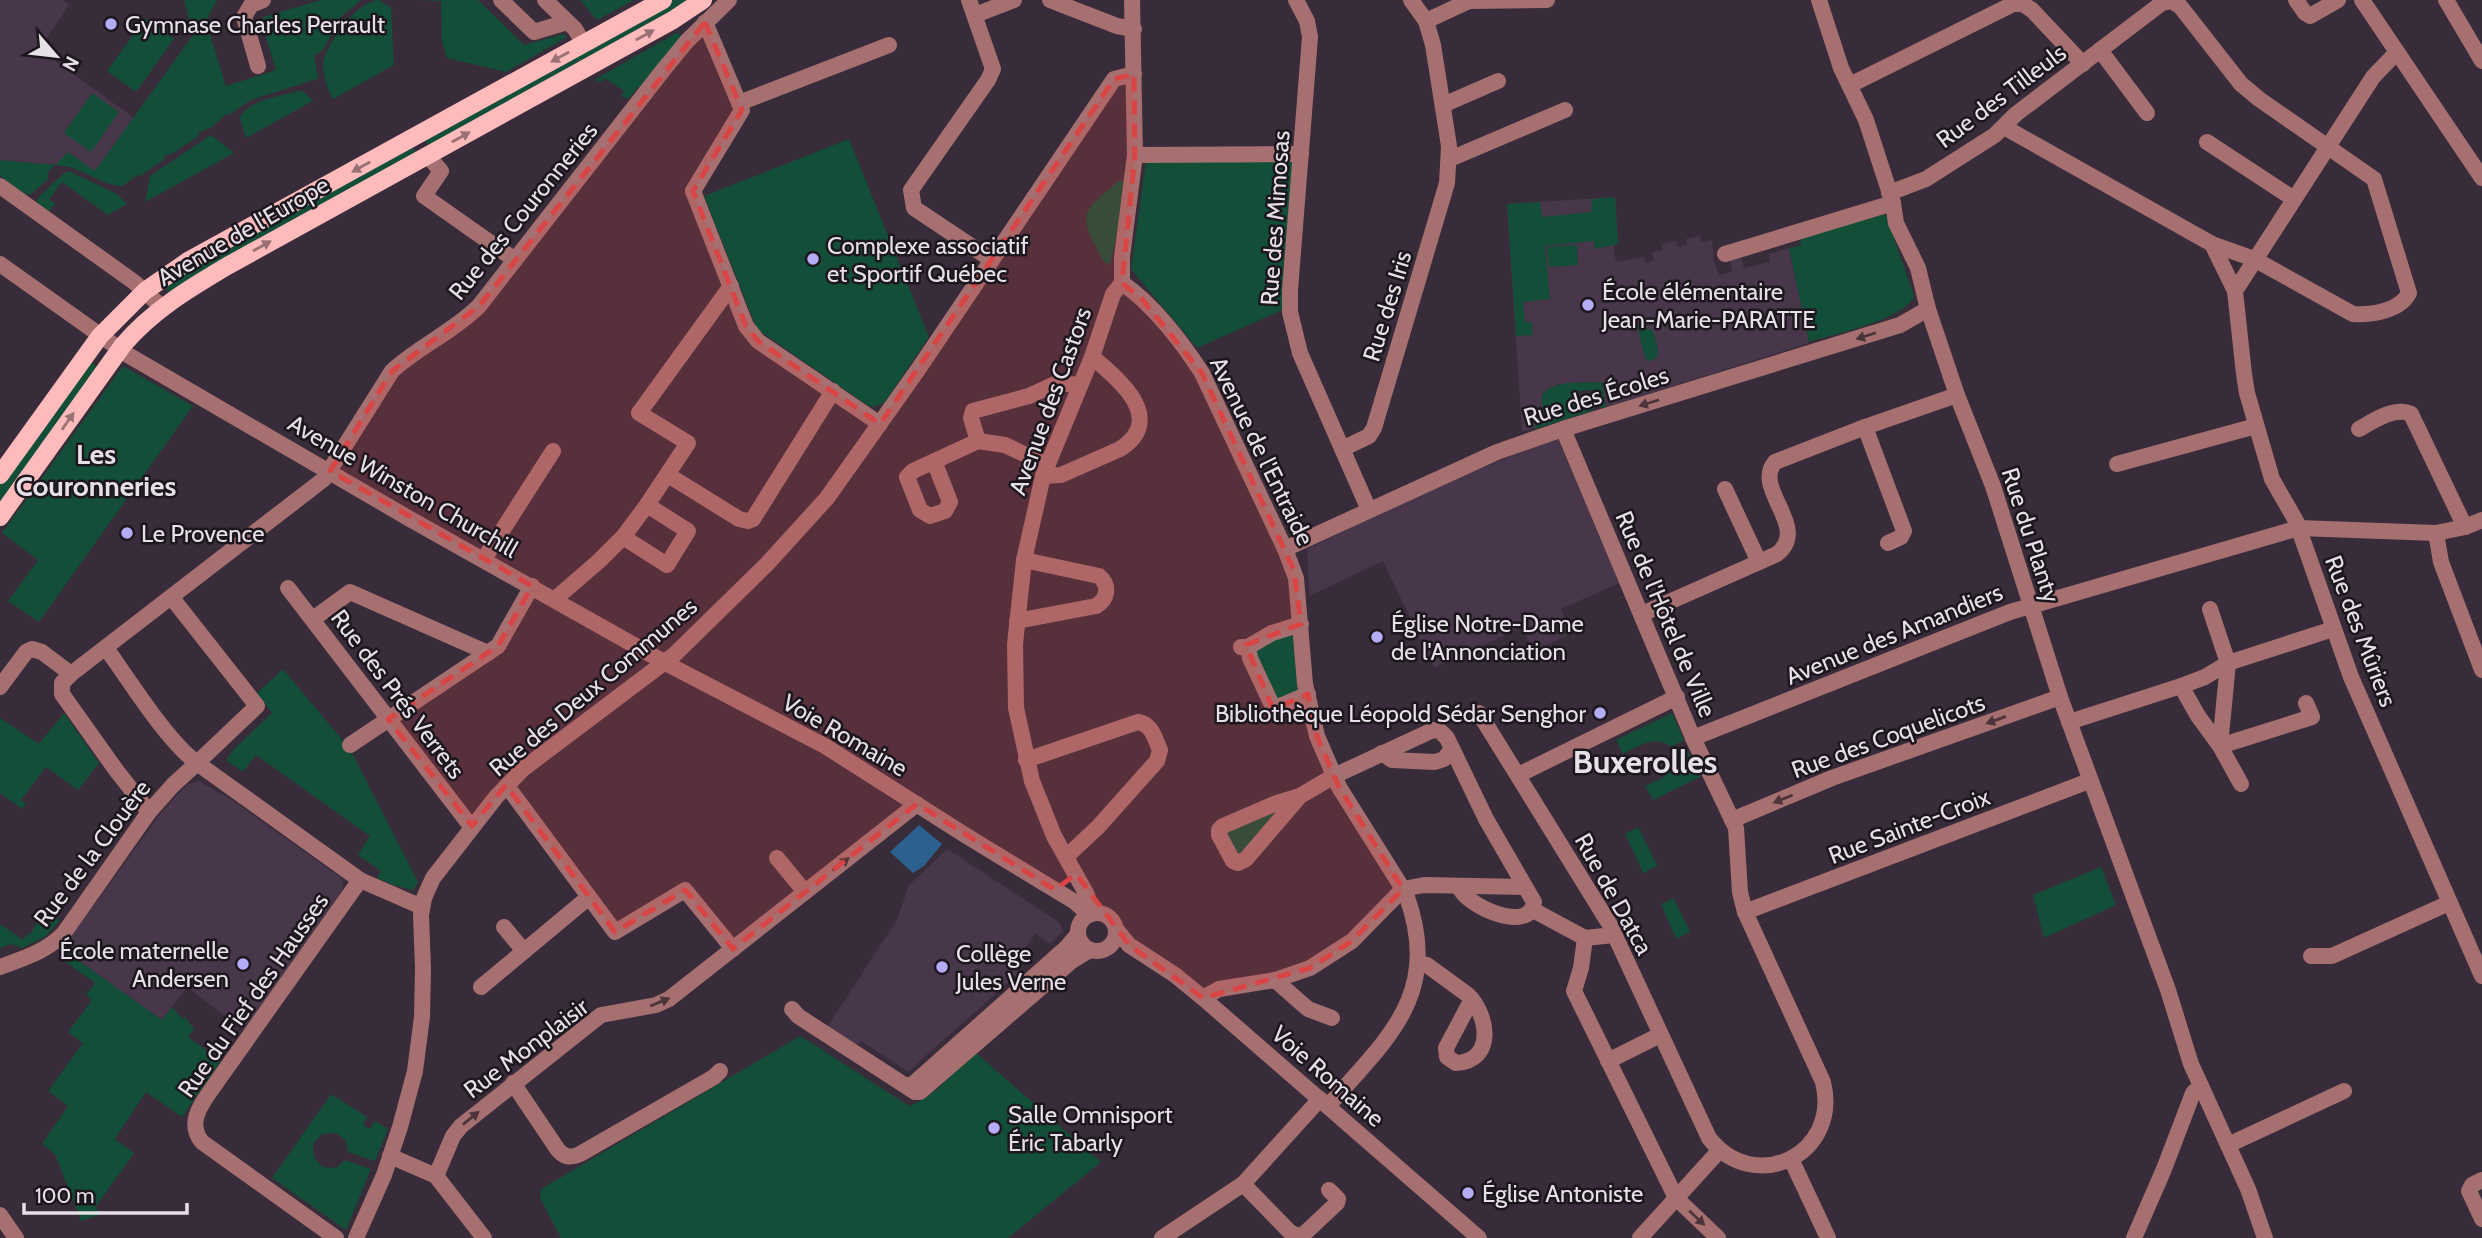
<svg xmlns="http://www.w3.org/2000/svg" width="2482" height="1238" viewBox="0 0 2482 1238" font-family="Cabin,sans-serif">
  <rect width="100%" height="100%" fill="#382b3a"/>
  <!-- built -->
  <g fill="#48374a">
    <polygon points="0,0 62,0 69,5 39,49 134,118 95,171 68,153 55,165 0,160"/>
    <polygon points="1615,197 1618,244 1613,246 1616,262 1644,257 1646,263 1654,261 1652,252 1662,250 1662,244 1676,241 1678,247 1687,245 1686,239 1700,236 1702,242 1712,240 1714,261 1719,275 1732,272 1729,257 1740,254 1744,268 1770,262 1769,254 1789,248 1809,343 1606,407 1602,383 1557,384 1560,420 1522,432 1507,204"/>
    <polygon points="1557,437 1619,583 1561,609 1572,633 1533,651 1522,627 1434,668 1383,561 1309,596 1307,549 1429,490"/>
    <polygon points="199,781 232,800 340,877 343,884 342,891 244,1030 187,987 162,1020 62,949 164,809 188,784"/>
    <polygon points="947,849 1059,922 1063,931 1051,944 1035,934 1018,959 1018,974 931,1051 909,1072 861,1041 857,1046 827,1027 897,920 909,885"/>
  </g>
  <!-- green -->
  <g fill="#124e38">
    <path d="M184 0H217L206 22 226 86 276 70 261 21 263 17 321 0H361L342 16 323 50 314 56 318 75 317 79 251 100 230 114H226L212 127 198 133 199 136 170 155 168 154 164 156 165 159 140 176 137 175 123 186C100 186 80 165 55 165L48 172V179L30 195 23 193 0 176V160L55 165 68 152 95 171 193 35Z"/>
    <path d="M379 0 393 9 391 10 394 65 333 99C328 90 323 76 323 66 324 45 358 0 379 0Z"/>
    <polygon points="418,0 478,0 524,45 563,34 567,37 506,72 447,58 442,42 441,1"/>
    <polygon points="580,0 634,0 597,20"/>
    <polygon points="672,0 695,0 429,146 425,140"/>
    <polygon points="145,18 174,39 136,92 107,71"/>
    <polygon points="678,32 682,37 641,89 638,87 628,99 621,96 624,91 605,78 601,82 594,80"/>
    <path d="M299 91H303L313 101 246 138 240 118C247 100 281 96 299 91Z"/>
    <polygon points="92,93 119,112 91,152 64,133"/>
    <polygon points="211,135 234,153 145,202 150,176"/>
    <polygon points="849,139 929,337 884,403 873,407 867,405 757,329 704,196"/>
    <polygon points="412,147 416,153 171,294 163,285"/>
    <polygon points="1146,161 1293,161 1283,271 1283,310 1197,348 1131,269"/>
    <polygon points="69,171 117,194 127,204 108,215 62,182 49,199 55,204 49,211 41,207 37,202 38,198 63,174"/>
    <path d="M1120 180 1124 183 1118 229 1110 265 1104 262C1078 214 1078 215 1120 180Z"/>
    <polygon points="1615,197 1618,244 1595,249 1594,241 1545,246 1550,299 1523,302 1525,322 1532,322 1533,335 1516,336 1507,204 1540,202 1542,217 1591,212 1592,199"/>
    <path d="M1883 214 1886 215 1914 296C1905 320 1833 334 1809 342L1789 248 1801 245 1800 238Z"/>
    <polygon points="1577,245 1578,265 1549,267 1547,247"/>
    <polygon points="1637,324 1653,331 1659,353 1655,359 1649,361 1645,358"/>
    <polygon points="88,360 98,367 0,506 0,484"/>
    <polygon points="123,366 193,406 39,622 8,601 38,560 2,533"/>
    <path d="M1602 382 1606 407 1600 408 1599 390 1577 391 1578 404 1593 403 1594 410 1535 429V422L1542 414V394C1558 379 1581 383 1602 382Z"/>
    <polygon points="1287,631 1293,635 1298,694 1272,701 1252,651"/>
    <polygon points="283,669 350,749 418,882 413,890 393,885 377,878 381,871 358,855 370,836 256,755 243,772 226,760 235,748 272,713 257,693"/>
    <polygon points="64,713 99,763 78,790 46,767 21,800 26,804 22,809 0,793 0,718 39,744"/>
    <path d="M1672 713 1684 740 1671 747C1655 734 1639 746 1623 754L1616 740Z"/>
    <path d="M1688 751 1700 777 1653 800 1645 786C1659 780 1676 774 1673 757Z"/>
    <polygon points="1285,805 1244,853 1238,855 1226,834 1230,829"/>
    <polygon points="1638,827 1658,867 1651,868 1644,874 1625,834"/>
    <polygon points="2101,867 2116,905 2044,938 2033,895"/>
    <polygon points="1673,897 1690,932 1676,939 1661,904 1669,901"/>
    <polygon points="55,916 60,920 46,936 22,948 11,944 0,948 0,924 23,940 27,934 29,935 41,918 49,924"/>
    <polygon points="65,951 162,1020 172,1007 183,1019 185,1017 194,1029 188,1037 221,1061 182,1117 146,1092 115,1139 134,1153 95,1208 102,1214 81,1221 55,1154 42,1144 68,1106 48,1091 83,1043 68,1032 92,1000 86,995 95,983 60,958"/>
    <path d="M800 1036 825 1051V1055L827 1053 909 1106C931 1100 958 1068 975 1052L1101 1162 1008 1238H561L540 1198 541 1189Z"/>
    <polygon points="331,1094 367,1117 363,1125 370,1129 375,1121 388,1129 375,1161 348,1152 346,1141 336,1133 322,1134 313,1144 314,1158 323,1167 336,1168 345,1160 371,1169 346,1230 272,1178"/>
  </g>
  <!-- water -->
  <polygon fill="#2c618f" points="919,825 942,844 924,866 913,873 890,852"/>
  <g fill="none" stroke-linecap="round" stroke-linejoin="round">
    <!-- minor -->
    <g stroke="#a66f70" stroke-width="16">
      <polyline points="501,0 534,32 567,22"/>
      <polyline points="545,0 575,29 584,44"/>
      <polyline points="969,0 993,69 988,80 911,190 914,208 992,260"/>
      <polyline points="1050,0 1117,26 1134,29"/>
      <polyline points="1296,0 1307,21 1310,37 1290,290 1290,312 1300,353 1369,510"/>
      <polyline points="1819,0 1841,68 1866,120 1893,203 1896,223 1918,268 1928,309 1957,395 1993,486 2060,697 2168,990 2191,1064 2248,1189 2265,1238"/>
      <polyline points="2296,0 2305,13 2310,16 2338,0"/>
      <polyline points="2362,0 2482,178"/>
      <polyline points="2446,0 2482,61"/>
      <polyline points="1471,1 1547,0"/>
      <polyline points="975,15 1014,0"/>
      <polyline points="1426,21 1471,0"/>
      <polyline points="705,22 742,110 693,191 746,326 758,341 880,424"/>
      <polyline points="2100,50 2147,113"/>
      <polyline points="2397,52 2373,77 2235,291 2244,374 2247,393 2272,479 2296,521 2351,677 2482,976"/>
      <polyline points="258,66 244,17 251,5 263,0"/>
      <polyline points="1850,85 2013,4 2023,4 2032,10 2083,64"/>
      <polyline points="739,103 889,45"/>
      <polyline points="1443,105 1498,81"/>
      <polyline points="2004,127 2212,244 2235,291"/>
      <polyline points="2207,142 2294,199"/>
      <polyline points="427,155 441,171 424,196 515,260"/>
      <polyline points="1135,155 1301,154"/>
      <polyline points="1450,159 1565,110"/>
      <polyline points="0,186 134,282 162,307"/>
      <path d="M1889 193 1926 179 1995 135 2016 114 2162 3 2171 1 2180 6 2241 84 2259 99 2374 179 2409 293C2400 311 2372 315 2353 314L2254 259 2212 244"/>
      <polyline points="1725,254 1893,203"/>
      <polyline points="0,264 128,355 410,519 673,667 825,746 965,835 1075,902 1089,915"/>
      <path d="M1122 283C1152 303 1182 342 1202 373L1285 549 1296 578 1305 684 1317 736 1339 787 1406 894C1442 994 1389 1037 1328 1106"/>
      <polyline points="1865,427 1904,531 1901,537 1888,543"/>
      <path d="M2359 429C2373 421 2395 406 2411 414L2465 527"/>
      <polyline points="978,441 1005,445 1047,465"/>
      <polyline points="1342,449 1369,436 1374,428 1447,183 1449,146 1433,45 1426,21 1411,0"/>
      <polyline points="934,461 950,502 945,511 930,516 920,510 907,477 913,471 978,441 971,418 973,411 1029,396 1057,383 1080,385"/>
      <polyline points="2117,464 2256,426"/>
      <polyline points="668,475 739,519 748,521 753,519 833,391"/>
      <path d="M1043 476 1061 475 1120 449C1167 419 1119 379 1092 357"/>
      <polyline points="1725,489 1759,562"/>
      <polyline points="647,505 688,443 639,413 731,286"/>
      <polyline points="2436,533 2441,562 2482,670"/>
      <polyline points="1285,549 1497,452 1563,429 1900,325 1928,309"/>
      <polyline points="484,559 553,451"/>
      <polyline points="288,588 466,820 472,826"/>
      <polyline points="555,599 599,561 623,537 667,565 688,531 647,505 623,537"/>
      <polyline points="2210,609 2228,663 2220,746 2241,784"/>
      <path d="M1642 614 1777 554C1811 527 1752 489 1775 462L1865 427 1957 395"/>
      <polyline points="313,619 350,592 488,653"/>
      <path d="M1017 621 1096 606C1108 599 1110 585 1099 576L1024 560"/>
      <polyline points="1241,647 1248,647 1272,633 1301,624"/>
      <polyline points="1248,647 1250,658 1272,705 1280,706 1308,694"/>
      <path d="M106 648C130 681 166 740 197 763L257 706 172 598"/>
      <polyline points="71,674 62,683 62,694 116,770 149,812"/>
      <polyline points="2181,686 2198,716 2220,746 2312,717 2306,703"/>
      <path d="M0 687 26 652 32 649 42 652 71 674 324 479 392 371C419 346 453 332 479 306L664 69 687 41 729 0"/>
      <path d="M1479 713 1610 925 1709 1138C1754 1196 1841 1155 1823 1082L1745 912 1740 892 1736 828 1693 738 1563 429"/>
      <polyline points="2069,722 2181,686 2205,677 2228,663 2333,629"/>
      <polyline points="1693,738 2010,612 2299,528 2436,533 2465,527 2482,520"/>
      <polyline points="350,745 498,646 532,586"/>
      <polyline points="1382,753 1392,760 1435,762 1444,759 1452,749"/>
      <path d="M1026 760 1138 722C1152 724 1155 739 1160 750L1157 761 1098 827 1066 857"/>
      <polyline points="1518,775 1677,697"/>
      <polyline points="507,786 615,932 685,890 733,949"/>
      <path d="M1300 796 1246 859 1238 863 1233 861 1219 835V830L1223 826 1274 804 1300 796 1334 776 1433 730 1440 731 1447 738 1486 819 1534 902C1531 935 1464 906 1459 886"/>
      <polyline points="1732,820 1832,778 2060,697"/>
      <polyline points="777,858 805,892"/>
      <polyline points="1533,910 1585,938 1614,935"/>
      <polyline points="1745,912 2089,781"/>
      <circle cx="1097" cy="932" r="19"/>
      <polyline points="1092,914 1087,895 1054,836 1032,781 1016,708 1015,644 1024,560 1043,476 1092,357 1113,294 1122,283 1122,257 1135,155 1132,0"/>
      <polyline points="504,927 524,951"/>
      <polyline points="1116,929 1129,945 1175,975 1203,998 1479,1238"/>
      <polyline points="1585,938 1581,968 1574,991 1676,1198 1718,1238"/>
      <polyline points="2311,956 2332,956 2449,903"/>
      <path d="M1418 963 1427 965 1468 995C1489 1016 1495 1061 1456 1063L1447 1057 1446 1048 1472 999"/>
      <path d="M0 967C24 958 46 952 64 933L149 812 173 785 197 763 360 880 422 907"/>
      <polyline points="1275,980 1308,1009 1332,1018"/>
      <polyline points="481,987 589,897"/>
      <polyline points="1203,998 1219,989 1275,980 1310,968 1352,941 1403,889 1424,885 1525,887"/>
      <polyline points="792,1009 798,1016 915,1092 920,1092 1073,960 1090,950"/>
      <polyline points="1608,1061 1660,1035"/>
      <path d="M513 1083 558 1150C565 1158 571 1158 580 1154L714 1077 720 1071"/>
      <polyline points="905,1085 912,1085 1067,947 1078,934"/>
      <polyline points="2228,1145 2344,1091"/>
      <polyline points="390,1156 436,1176 484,1238"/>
      <polyline points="1791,1159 1828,1238"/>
      <polyline points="436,1176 453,1136 461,1126 596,1019 601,1015 656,1005 669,999 917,804"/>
      <polyline points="2482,1180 2472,1185 2469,1191 2482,1219"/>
      <polyline points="1243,1184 1290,1232 1297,1236 1304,1234 1337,1203 1338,1199 1329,1190"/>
      <polyline points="0,1215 16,1238"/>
      <path d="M336 1238 202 1142C185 1121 204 1101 216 1083L360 880"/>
      <polyline points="356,1238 384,1175 400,1127 415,1071 422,1017 423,969 421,915 424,898 433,878 496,797 523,769 674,655 767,564 827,498 917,371 1114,79 1134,74"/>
      <polyline points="1162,1238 1243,1184 1320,1099"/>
      <polyline points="1640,1238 1719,1151"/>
      <polyline points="2134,1238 2164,1169 2193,1093 2201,1086"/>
    </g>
    <!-- major -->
    <g stroke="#ffbbbc" stroke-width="18">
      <polyline points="0,475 100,336 145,291 188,261 663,0"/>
      <path d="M0 517 123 345C153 310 190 288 229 265L673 20 703 0"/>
    </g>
  </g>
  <!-- one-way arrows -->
  <defs><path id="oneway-solid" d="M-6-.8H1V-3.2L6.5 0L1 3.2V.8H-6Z" transform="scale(1.75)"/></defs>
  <g fill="#997174">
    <use href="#oneway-solid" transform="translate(645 35) rotate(-29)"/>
    <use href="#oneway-solid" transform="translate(560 57) rotate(151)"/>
    <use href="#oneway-solid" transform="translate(461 137) rotate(-29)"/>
    <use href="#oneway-solid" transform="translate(361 167) rotate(151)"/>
    <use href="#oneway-solid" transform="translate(262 246) rotate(-29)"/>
    <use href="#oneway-solid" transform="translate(68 421) rotate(-55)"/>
  </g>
  <g fill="#4c353a">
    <use href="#oneway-solid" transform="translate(1866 336) rotate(162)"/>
    <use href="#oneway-solid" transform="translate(1649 403) rotate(163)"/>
    <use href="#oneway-solid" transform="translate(1996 720) rotate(160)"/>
    <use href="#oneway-solid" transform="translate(1783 799) rotate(158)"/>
    <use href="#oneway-solid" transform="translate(841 864) rotate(-38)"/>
    <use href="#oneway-solid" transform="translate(660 1002) rotate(-22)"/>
    <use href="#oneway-solid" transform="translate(471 1118) rotate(-39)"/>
    <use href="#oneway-solid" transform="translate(1697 1218) rotate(43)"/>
  </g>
  <!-- marked area -->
  <path fill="#d94445" fill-opacity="0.2" stroke="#d94445" stroke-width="5" stroke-dasharray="14 9" stroke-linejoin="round" d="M705 22 742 110 693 191 746 326 758 341 880 424 1114 79 1134 74 1135 155 1122 283 1142 299 1202 373 1294 570 1301 624 1246 645 1273 709 1308 694 1317 736 1339 787 1403 889 1352 941 1310 968 1203 998 1129 945 1076 874 1055 890 917 804 733 949 685 890 615 932 506 785 472 826 388 719 498 646 532 586 330 471 392 371 479 306Z"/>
  <!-- markers -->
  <g fill="#b5acf8" stroke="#1c161d" stroke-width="2.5">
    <circle cx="111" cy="24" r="7"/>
    <circle cx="813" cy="259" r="7"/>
    <circle cx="1588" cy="305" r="7"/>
    <circle cx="127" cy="533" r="7"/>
    <circle cx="1377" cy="637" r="7"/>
    <circle cx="1600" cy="713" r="7"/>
    <circle cx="243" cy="964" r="7"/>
    <circle cx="942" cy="967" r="7"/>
    <circle cx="994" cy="1128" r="7"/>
    <circle cx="1468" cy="1193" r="7"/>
  </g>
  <g text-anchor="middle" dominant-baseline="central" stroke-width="5" stroke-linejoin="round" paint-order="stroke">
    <!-- poi labels -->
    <g font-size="24" fill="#e8e0e9" stroke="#1c161d" text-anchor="start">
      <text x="125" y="24">Gymnase Charles Perrault</text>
      <text x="827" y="245">Complexe associatif<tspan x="827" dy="28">et Sportif Québec</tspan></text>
      <text x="1602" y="291">École élémentaire<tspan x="1602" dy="28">Jean-Marie-PARATTE</tspan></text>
      <text x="141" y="533">Le Provence</text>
      <text x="1391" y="623">Église Notre-Dame<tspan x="1391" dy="28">de l'Annonciation</tspan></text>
      <text x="1586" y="713" text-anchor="end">Bibliothèque Léopold Sédar Senghor</text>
      <text x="229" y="950" text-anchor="end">École maternelle<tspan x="229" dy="28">Andersen</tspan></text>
      <text x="956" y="953">Collège<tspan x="956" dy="28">Jules Verne</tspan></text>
      <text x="1008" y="1114">Salle Omnisport<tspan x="1008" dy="28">Éric Tabarly</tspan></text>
      <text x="1482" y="1193">Église Antoniste</text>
    </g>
    <!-- street labels -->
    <g font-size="24" fill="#e8e0e9" stroke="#1c161d">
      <text transform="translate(2001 96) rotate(-37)">Rue des Tilleuls</text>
      <text transform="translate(523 211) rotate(-51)">Rue des Couronneries</text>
      <text transform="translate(1275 218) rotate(-86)">Rue des Mimosas</text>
      <text transform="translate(243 231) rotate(-30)">Avenue de l'Europe</text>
      <text transform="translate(1387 306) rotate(-73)">Rue des Iris</text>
      <text transform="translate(1596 396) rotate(-17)">Rue des Écoles</text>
      <text transform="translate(1050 401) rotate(-70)">Avenue des Castors</text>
      <text transform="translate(1262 451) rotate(64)">Avenue de l'Entraide</text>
      <text transform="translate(403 486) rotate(30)">Avenue Winston Churchill</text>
      <text transform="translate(2031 535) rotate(72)">Rue du Planty</text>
      <text transform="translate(1666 614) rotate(67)">Rue de l'Hôtel de Ville</text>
      <text transform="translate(2361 631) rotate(69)">Rue des Mûriers</text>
      <text transform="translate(1894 634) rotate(-22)">Avenue des Amandiers</text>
      <text transform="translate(593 687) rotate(-40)">Rue des Deux Communes</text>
      <text transform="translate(398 694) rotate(53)">Rue des Prés Verrets</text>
      <text transform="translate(845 735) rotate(30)">Voie Romaine</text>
      <text transform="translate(1888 736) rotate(-20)">Rue des Coquelicots</text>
      <text transform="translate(1909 826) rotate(-21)">Rue Sainte-Croix</text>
      <text transform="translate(92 853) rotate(-53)">Rue de la Clouère</text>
      <text transform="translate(1614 894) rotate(61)">Rue de Datca</text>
      <text transform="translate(253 995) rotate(-55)">Rue du Fief des Hausses</text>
      <text transform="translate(526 1048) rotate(-37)">Rue Monplaisir</text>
      <text transform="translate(1328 1076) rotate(41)">Voie Romaine</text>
    </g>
    <!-- quarter labels -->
    <g font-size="28" font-weight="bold" fill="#e8e0e9" stroke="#1c161d">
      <text x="96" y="454">Les<tspan x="96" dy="32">Couronneries</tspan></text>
    </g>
    <!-- district labels -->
    <g font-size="32" font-weight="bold" fill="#e8e0e9" stroke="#1c161d">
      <text x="1645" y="761">Buxerolles</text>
    </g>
  </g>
  <!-- north arrow -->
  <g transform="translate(56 56) rotate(118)" stroke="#1c161d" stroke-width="5" paint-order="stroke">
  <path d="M0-5L12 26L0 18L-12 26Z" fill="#e8e0e9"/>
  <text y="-10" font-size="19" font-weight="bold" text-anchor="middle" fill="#e8e0e9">N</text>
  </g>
  <!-- scale -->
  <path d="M24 1203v10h163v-10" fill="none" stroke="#e8e0e9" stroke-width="3.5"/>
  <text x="35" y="1203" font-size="21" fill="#e8e0e9" stroke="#1c161d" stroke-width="5" paint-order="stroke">100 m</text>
</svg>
